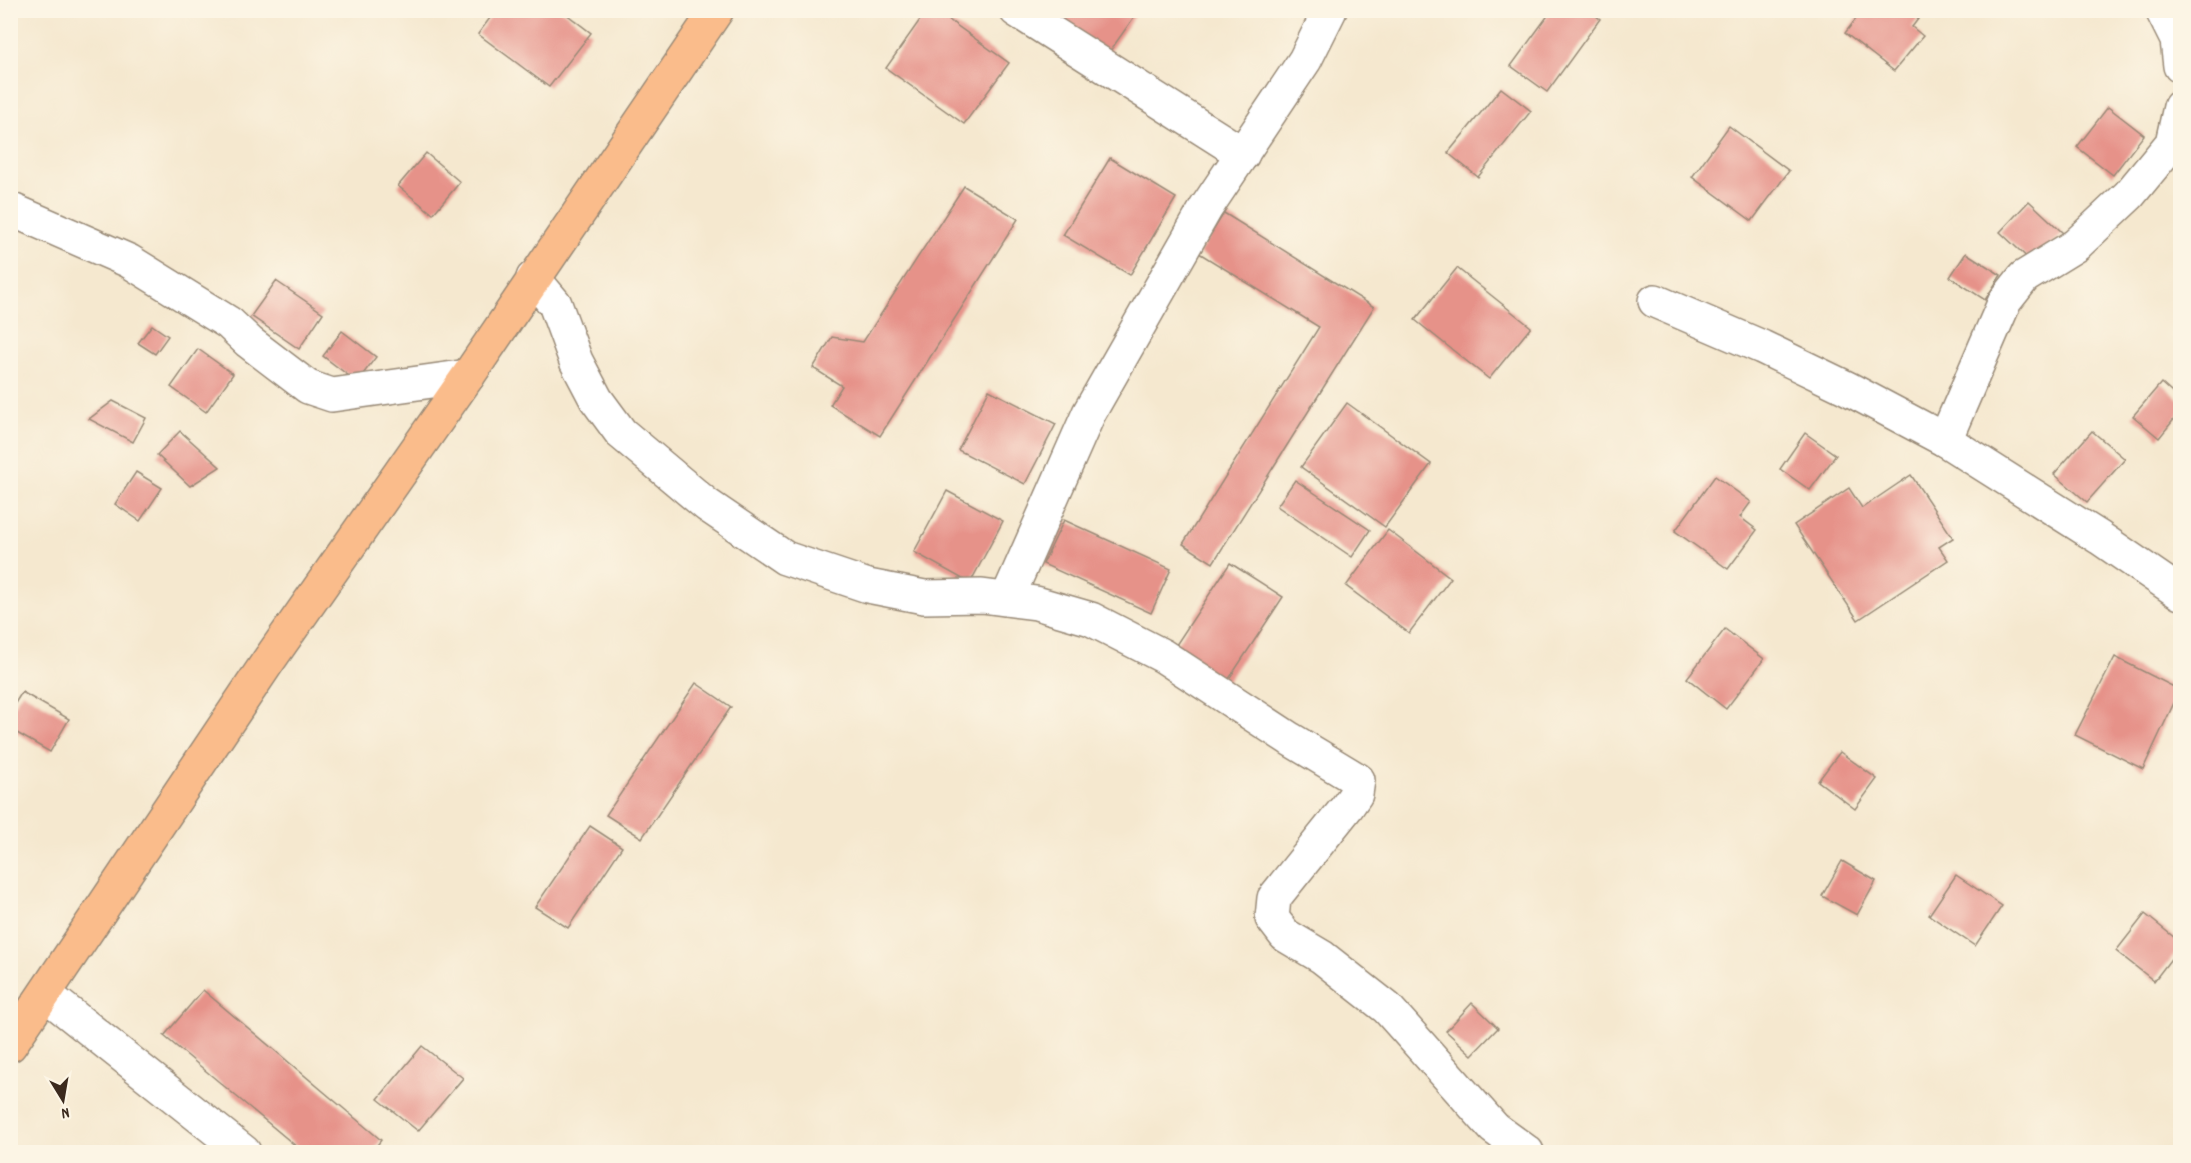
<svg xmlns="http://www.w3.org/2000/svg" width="2191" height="1163" viewBox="0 0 2191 1163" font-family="Dekko,sans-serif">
  <rect width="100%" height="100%" fill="#fcf5e5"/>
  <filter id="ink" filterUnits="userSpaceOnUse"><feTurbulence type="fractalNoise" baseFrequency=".0167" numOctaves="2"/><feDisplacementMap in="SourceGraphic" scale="12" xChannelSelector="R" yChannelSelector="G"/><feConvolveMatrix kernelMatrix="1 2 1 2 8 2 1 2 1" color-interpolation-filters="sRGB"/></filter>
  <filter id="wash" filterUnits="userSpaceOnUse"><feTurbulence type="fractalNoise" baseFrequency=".008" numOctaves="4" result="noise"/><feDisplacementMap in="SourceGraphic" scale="24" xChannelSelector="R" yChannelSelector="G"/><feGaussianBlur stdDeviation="1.35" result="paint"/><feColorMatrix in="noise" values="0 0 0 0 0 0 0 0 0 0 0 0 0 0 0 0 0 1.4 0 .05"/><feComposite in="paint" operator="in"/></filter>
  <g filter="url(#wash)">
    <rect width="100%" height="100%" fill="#f5e8cf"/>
    <g id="blocks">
      <!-- building -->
      <g fill="#e69289">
        <polygon points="496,10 561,10 591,33 549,87 478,34"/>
        <polygon points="927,10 935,10 1009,63 964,124 886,68"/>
        <polygon points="1032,10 1139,10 1103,61"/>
        <polygon points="1552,10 1588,10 1600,19 1547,92 1511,66"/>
        <polygon points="1863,10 1925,10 1912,27 1923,36 1894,71 1845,33"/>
        <polygon points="1501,88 1531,111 1478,177 1448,153"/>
        <polygon points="2108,107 2144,135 2113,175 2077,147"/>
        <polygon points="1729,126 1789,171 1752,221 1692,177"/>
        <polygon points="426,153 460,182 433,214 398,186"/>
        <polygon points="1110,158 1176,198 1130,275 1063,235"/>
        <polygon points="964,186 1018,219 880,436 830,405 842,386 813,368 832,337 863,342"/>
        <polygon points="2029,201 2063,233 2034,264 2000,232"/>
        <polygon points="1224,213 1374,307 1213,563 1183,544 1319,327 1199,253"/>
        <polygon points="1966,253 2001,275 1985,300 1950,277"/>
        <polygon points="1457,268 1531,327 1489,379 1415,320"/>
        <polygon points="276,281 323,313 299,349 251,316"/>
        <polygon points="152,325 168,336 155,354 138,343"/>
        <polygon points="342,331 376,357 357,382 323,356"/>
        <polygon points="198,349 233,374 206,412 171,387"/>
        <polygon points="2161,383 2180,400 2180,412 2159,438 2133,416"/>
        <polygon points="989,390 1056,424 1025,484 958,450"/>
        <polygon points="113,401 146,418 133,442 89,419"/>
        <polygon points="1347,403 1431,464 1385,527 1301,467"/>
        <polygon points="180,431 220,467 190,486 157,455"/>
        <polygon points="2092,431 2125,459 2087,502 2054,474"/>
        <polygon points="1805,433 1836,455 1810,490 1780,469"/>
        <polygon points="136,472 162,488 140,521 115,504"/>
        <polygon points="1911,475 1953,538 1939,547 1948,560 1858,620 1794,525 1849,488 1862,508"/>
        <polygon points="1715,476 1751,502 1740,517 1757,530 1728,569 1675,531"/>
        <polygon points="1295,480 1370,530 1352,557 1277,506"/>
        <polygon points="947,491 1003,521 970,583 914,552"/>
        <polygon points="1064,520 1171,569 1151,613 1043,564"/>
        <polygon points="1388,530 1451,578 1409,633 1346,586"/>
        <polygon points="1230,563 1283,597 1225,685 1172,651"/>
        <polygon points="1725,629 1764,659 1726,709 1687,678"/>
        <polygon points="2115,657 2180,690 2143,769 2075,735"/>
        <polygon points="696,683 731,707 642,838 606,815"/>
        <polygon points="22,692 69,719 50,752 10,729 10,711"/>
        <polygon points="1840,752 1877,779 1855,809 1818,781"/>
        <polygon points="590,826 622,847 568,928 535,907"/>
        <polygon points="1842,861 1876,881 1857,915 1822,896"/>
        <polygon points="1956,875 2002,906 1975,946 1929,915"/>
        <polygon points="2145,914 2180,942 2180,947 2154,981 2116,951"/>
        <polygon points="203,990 381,1140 372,1152 303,1152 164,1036"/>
        <polygon points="1472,1003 1498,1028 1472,1055 1446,1031"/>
        <polygon points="422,1046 463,1078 418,1131 378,1099"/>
      </g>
    </g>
  </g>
  <g filter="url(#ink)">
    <use href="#blocks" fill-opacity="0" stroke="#988976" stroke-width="1.5"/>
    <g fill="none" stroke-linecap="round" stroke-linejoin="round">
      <defs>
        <g id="minor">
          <polyline points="1016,10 1243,154"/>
          <polyline points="2162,10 2177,40 2180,66"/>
          <polyline points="10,209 129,261 229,323 249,342 308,387 332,395 468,376"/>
          <polyline points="533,278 555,304 576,361 596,399 621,433 707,505 785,558 868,586 924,597 982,596 1036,603 1091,619 1163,656 1290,739 1358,780 1356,794 1347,807 1274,898 1272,918 1285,935 1322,957 1387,1008 1494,1128 1527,1152"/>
          <polyline points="1655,301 1762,347 1847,388 1945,440 2100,538 2180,593"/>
          <polyline points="1945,440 2005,301 2024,277 2076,245 2129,195 2172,143 2180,107"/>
          <polyline points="1007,599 1089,413 1206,208 1305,60 1330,10"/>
          <polyline points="45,994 244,1152"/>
        </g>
        <polyline id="primary" points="10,1045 267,663 468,376 717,10"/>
      </defs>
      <!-- minor casing -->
      <use href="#minor" stroke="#988976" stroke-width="36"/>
      <!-- primary casing -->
      <use href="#primary" stroke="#988976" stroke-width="36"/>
      <!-- minor -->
      <use href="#minor" stroke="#fff" stroke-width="33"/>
      <!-- primary -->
      <use href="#primary" stroke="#fabc8b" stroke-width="33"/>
    </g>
  </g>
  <!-- margin -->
  <rect width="2191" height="1163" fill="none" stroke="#fcf5e5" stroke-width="36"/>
  <!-- north arrow -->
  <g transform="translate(63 1100) rotate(169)" stroke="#fcf5e5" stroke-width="4.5" paint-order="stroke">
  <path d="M0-4.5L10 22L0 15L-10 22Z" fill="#3b2a1e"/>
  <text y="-9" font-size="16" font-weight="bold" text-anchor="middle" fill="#3b2a1e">N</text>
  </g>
</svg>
